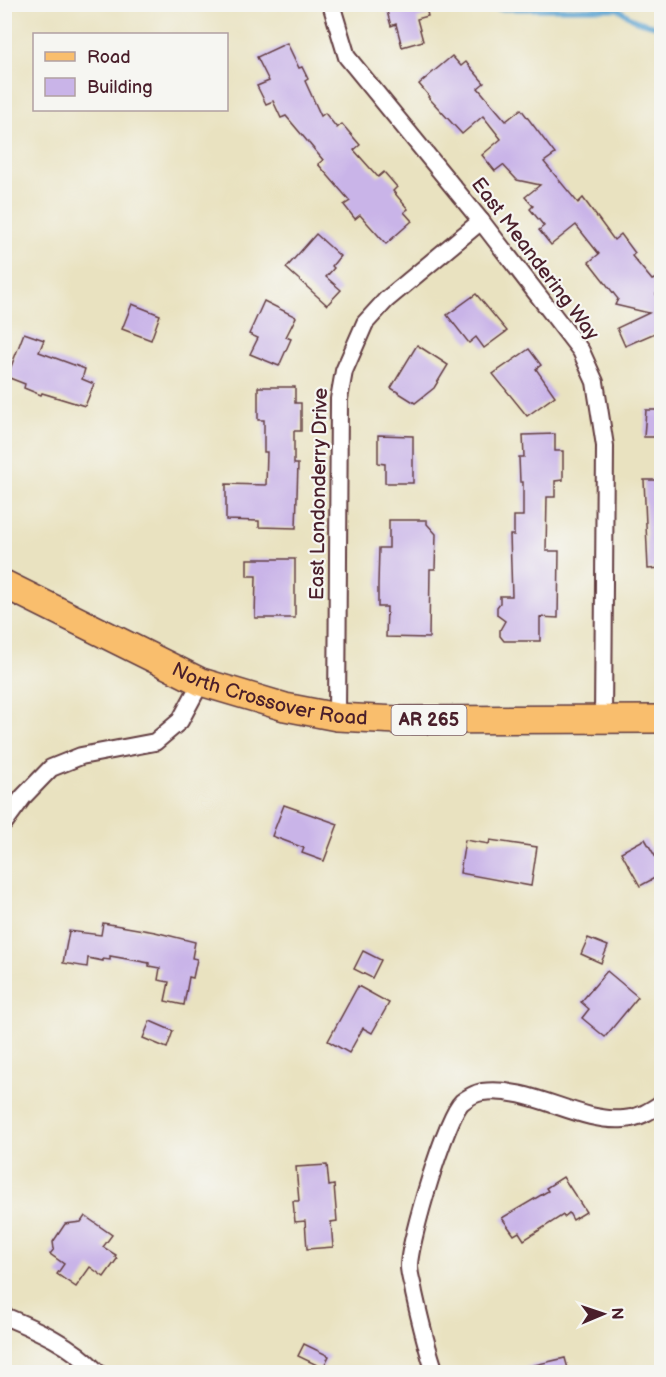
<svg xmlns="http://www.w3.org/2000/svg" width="666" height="1377" viewBox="0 0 666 1377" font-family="'Balsamiq Sans',sans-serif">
  <rect width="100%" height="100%" fill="#f6f6f2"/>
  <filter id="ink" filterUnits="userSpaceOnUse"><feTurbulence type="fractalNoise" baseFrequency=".0167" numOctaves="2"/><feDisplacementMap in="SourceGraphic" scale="12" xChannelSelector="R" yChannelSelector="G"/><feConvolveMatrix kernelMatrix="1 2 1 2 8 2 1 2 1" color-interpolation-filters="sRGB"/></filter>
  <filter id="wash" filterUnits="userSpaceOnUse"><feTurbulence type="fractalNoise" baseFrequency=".008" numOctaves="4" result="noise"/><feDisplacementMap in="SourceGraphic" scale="24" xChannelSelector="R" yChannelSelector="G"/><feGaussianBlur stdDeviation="1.35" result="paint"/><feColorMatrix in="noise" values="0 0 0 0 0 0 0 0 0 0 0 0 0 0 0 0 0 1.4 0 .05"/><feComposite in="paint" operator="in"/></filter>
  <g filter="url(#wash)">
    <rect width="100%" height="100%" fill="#e9e2c0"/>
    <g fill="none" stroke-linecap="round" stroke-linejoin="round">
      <!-- stream -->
      <polyline stroke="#5ca4d2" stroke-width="5" points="488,4 498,9 618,9 637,21 662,28"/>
    </g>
    <g id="blocks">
      <!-- building -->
      <g fill="#c9b4e8">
        <polygon points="385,4 425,4 428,16 417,19 423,41 402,47 396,24 391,26"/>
        <polygon points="287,43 299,68 302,67 308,79 305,81 321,116 325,113 337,128 342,124 360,145 354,150 378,177 384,172 397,187 393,191 408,209 404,212 412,221 386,244 360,215 355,219 344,205 350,201 318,164 323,160 286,116 281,118 273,101 266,104 257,86 269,81 257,57"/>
        <polygon points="452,56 461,66 466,62 484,83 478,88 506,121 521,109 555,154 544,162 578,203 583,198 614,240 621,234 635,253 632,256 652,280 657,278 662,288 662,291 656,294 662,305 662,330 625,346 617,328 649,313 615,305 618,299 589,262 599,254 576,225 551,245 539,230 544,226 530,209 533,206 525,197 540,185 517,180 503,165 495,171 482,155 501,139 483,116 462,134 428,97 429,96 419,84"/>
        <polygon points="316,234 340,256 332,266 334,268 326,277 341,290 327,305 286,268"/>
        <polygon points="476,294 507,331 484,348 476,337 469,343 447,315"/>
        <polygon points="264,301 296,317 286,337 291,339 279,366 250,354 258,338 249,334"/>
        <polygon points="132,304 160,315 151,340 122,329"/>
        <polygon points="24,333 44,340 39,352 85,369 82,379 94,384 85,406 42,393 41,395 24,388 25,384 7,377"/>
        <polygon points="417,345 448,365 434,388 415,403 391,388"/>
        <polygon points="529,349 541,365 536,369 555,396 527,416 493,374"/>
        <polygon points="258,387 295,387 295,403 301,403 301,431 294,431 294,464 298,464 296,528 259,527 259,521 226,520 226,484 266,485 267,452 264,452 264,420 258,420"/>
        <polygon points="646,410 662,410 662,437 644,437"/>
        <polygon points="555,434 555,451 563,451 563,480 555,481 555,497 547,497 546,551 559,551 558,618 540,617 540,641 504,641 500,636 500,630 505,621 497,615 497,607 500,603 500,596 512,596 510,535 514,535 514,516 523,516 523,482 520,482 519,457 524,457 523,435"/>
        <polygon points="378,435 413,436 413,483 385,483 385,464 378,463"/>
        <polygon points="644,480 662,480 662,568 648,569"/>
        <polygon points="389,520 427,520 427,524 436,534 435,569 430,569 429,638 386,637 387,607 378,607 378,584 379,548 389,548"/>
        <polygon points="247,559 295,559 295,618 255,618 256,576 247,576"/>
        <polygon points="284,805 338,824 324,861 302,853 304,848 272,836"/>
        <polygon points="645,839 662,868 662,874 640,886 621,852"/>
        <polygon points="465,840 489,844 490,840 537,847 531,886 460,873"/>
        <polygon points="103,923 155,932 195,942 192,958 197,959 193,978 189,977 184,1005 165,1001 169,982 158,980 160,968 149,966 149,963 110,956 110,960 103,959 103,961 88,958 87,967 63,963 69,931 101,935"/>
        <polygon points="588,938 608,946 601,963 581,954"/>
        <polygon points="363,951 381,960 372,978 354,969"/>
        <polygon points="607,971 638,997 605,1037 582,1018 589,1009 581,1002"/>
        <polygon points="358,986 389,1003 372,1033 363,1028 349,1053 328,1041"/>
        <polygon points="150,1021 173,1031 167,1048 143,1038"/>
        <polygon points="327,1165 329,1186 334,1185 337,1221 331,1222 333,1247 307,1249 305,1221 295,1222 293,1201 299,1201 296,1167"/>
        <polygon points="563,1177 586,1212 573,1220 569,1213 564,1217 563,1215 524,1240 519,1232 514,1235 502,1218 548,1191 546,1188"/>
        <polygon points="85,1216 112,1235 103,1247 116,1255 115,1257 117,1259 104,1277 90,1267 76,1287 57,1274 64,1264 50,1254 54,1249 53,1242 65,1224 81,1222"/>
        <polygon points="304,1344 329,1356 323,1368 298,1356"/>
        <polygon points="565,1358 569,1372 527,1372 526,1367"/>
      </g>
    </g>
  </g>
  <g filter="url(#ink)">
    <use href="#blocks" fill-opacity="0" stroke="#623c41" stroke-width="1.5"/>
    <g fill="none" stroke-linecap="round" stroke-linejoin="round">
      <defs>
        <g id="minor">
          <polyline points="331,4 347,57 481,221 581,351 595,382 605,446 603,720"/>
          <polyline points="337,717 339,399 344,371 365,323 386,300 481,221"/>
          <polyline points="4,823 23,797 51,768 81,756 155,742 180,721 201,682"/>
          <path d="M4 1316C38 1330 72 1345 97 1372"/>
          <path d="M435 1372C426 1346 420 1320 414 1293 413 1285 409 1275 409 1266 409 1242 446 1117 462 1102 467 1098 476 1093 482 1092 532 1086 578 1123 624 1119 639 1118 650 1111 662 1103"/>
        </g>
        <g id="primary">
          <path id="s1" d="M4 584 201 682 285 707 337 717 398 720 662 719"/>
        </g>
      </defs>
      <!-- minor casing -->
      <use href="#minor" stroke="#623c41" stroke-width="20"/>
      <!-- primary casing -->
      <use href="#primary" stroke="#623c41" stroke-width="30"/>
      <!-- minor -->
      <use href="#minor" stroke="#fff" stroke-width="16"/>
      <!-- primary -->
      <use href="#primary" stroke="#f9be6d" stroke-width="27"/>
    </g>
  </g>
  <g text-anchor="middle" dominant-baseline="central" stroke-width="4.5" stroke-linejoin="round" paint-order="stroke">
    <!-- shield labels -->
    <rect fill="#f6f6f2" stroke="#7e6067" stroke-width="1.5" x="391.5" y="705" width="75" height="30" rx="4.5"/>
    <g font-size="18" font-weight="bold" fill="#4a1f2b">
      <text x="429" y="720">AR 265</text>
    </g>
    <!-- street labels -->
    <g font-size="20" fill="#4a1f2b" stroke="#f6f6f2">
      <text transform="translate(535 259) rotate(53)">East Meandering Way</text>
      <text transform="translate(319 494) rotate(-89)">East Londonderry Drive</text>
      <text stroke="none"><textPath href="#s1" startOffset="290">North Crossover Road</textPath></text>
    </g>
  </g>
  <!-- margin -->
  <rect width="666" height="1377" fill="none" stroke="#f6f6f2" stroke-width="24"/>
  <!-- legend -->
  <rect x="33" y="33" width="195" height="78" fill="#f6f6f2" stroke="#b1a0a2" stroke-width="1.5"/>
  <rect x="45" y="52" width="30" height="9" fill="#f9be6d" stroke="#b1a0a2" stroke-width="1.5"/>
  <text x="87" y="63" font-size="18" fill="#4a1f2b">Road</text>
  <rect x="45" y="78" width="30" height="18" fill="#c9b4e8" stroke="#b1a0a2" stroke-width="1.5"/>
  <text x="87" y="93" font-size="18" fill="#4a1f2b">Building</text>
  <!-- north arrow -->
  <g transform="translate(603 1314) rotate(88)" stroke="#f6f6f2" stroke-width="4.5" paint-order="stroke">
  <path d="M0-4.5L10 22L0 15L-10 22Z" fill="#4a1f2b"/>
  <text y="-9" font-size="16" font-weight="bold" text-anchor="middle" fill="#4a1f2b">N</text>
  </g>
</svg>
